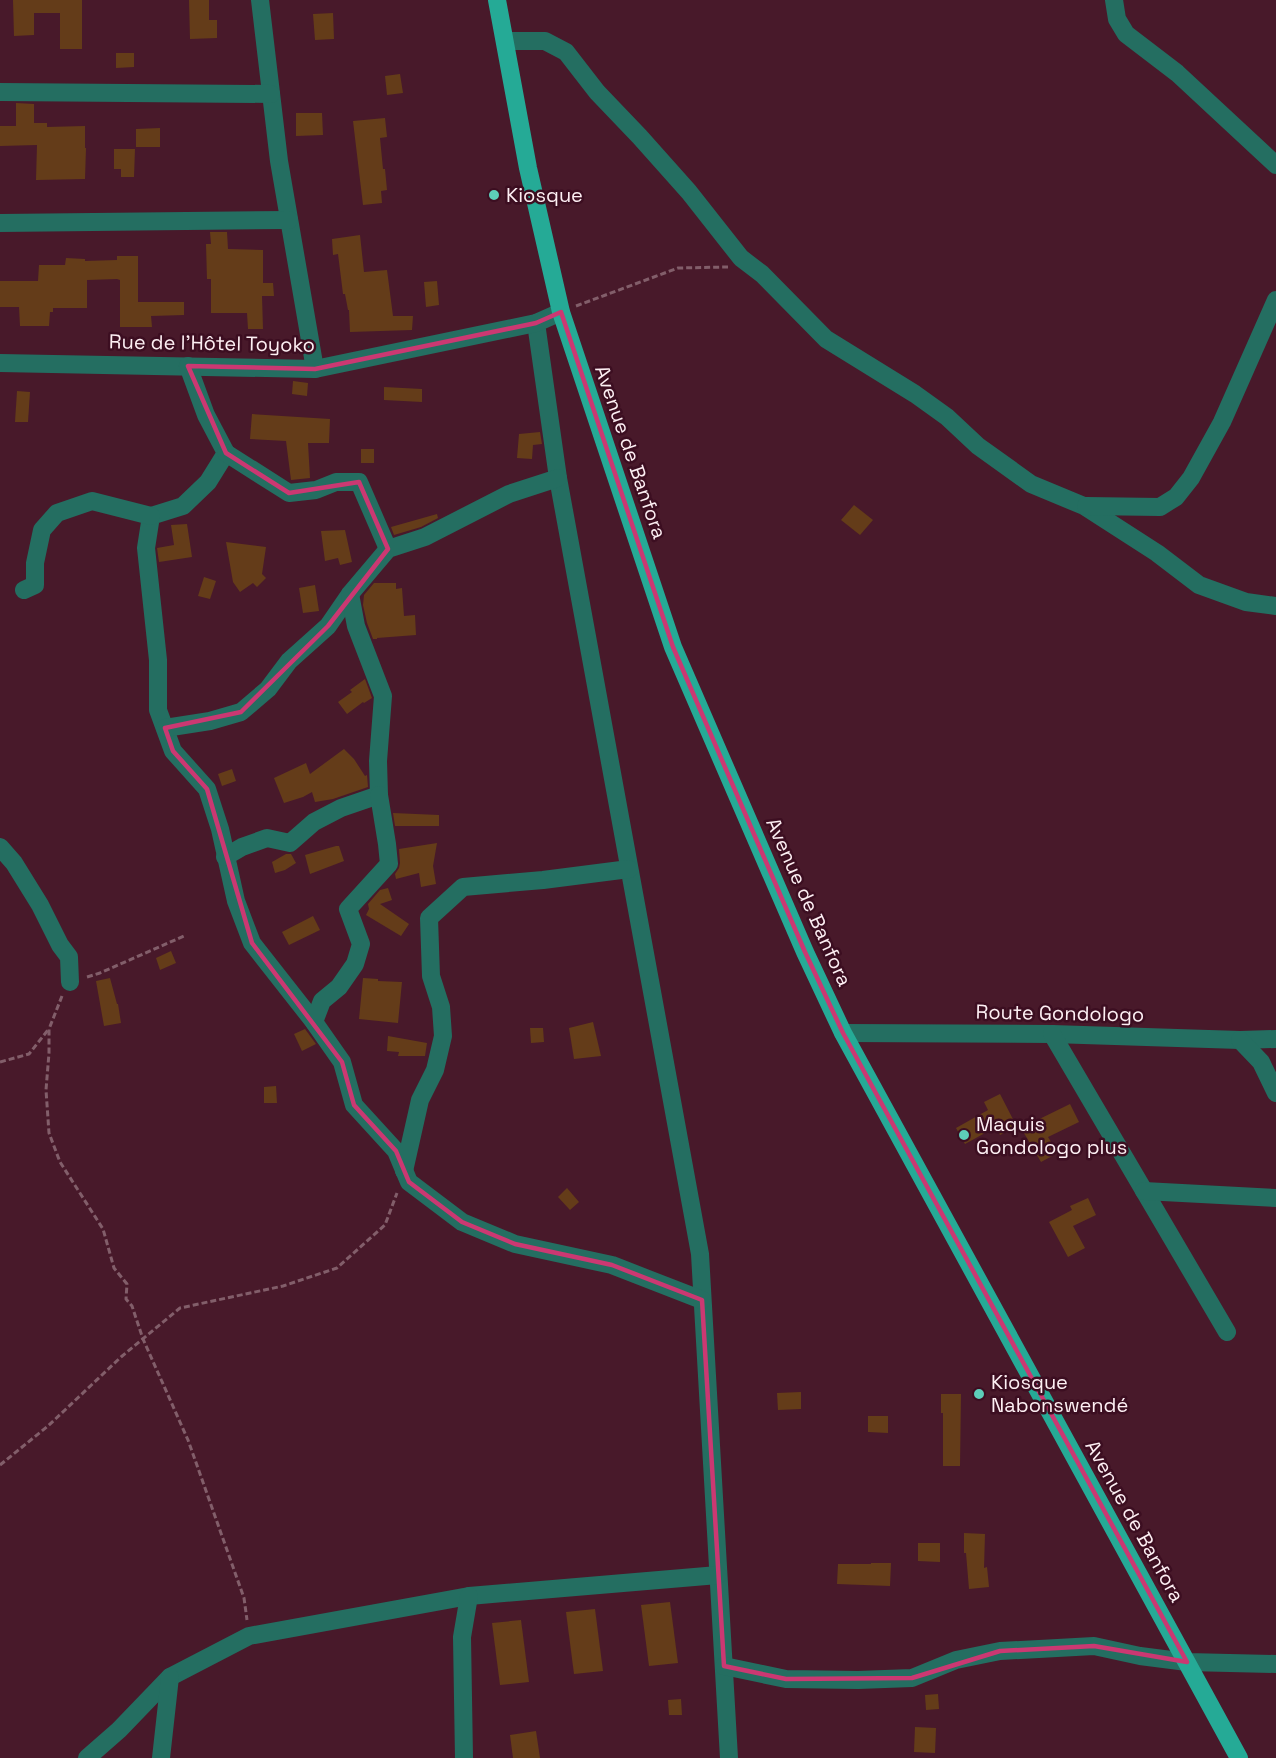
<svg xmlns="http://www.w3.org/2000/svg" width="1276" height="1758" viewBox="0 0 1276 1758" font-family="'Space Grotesk',sans-serif">
  <rect width="100%" height="100%" fill="#48192a"/>
  <!-- building -->
  <g fill="#643c19">
    <polygon points="13,0 82,0 82,49 60,49 60,13 34,13 34,35 14,36"/>
    <polygon points="189,0 209,0 209,20 217,20 217,38 190,39"/>
    <polygon points="333,13 334,39 315,40 313,14"/>
    <polygon points="116,53 134,53 134,67 116,68"/>
    <polygon points="400,74 403,93 387,95 385,76"/>
    <polygon points="16,103 34,104 34,123 47,123 47,127 85,126 85,148 86,148 85,179 36,180 37,145 0,146 0,126 16,126"/>
    <polygon points="296,113 322,113 323,135 296,136"/>
    <polygon points="385,118 387,137 380,138 383,169 385,169 387,190 381,191 382,203 363,205 353,121"/>
    <polygon points="160,128 160,147 136,147 136,129"/>
    <polygon points="114,149 135,149 134,177 121,177 121,169 114,169"/>
    <polygon points="210,232 227,232 228,249 263,250 263,283 273,283 274,296 262,296 263,329 248,329 247,313 211,313 211,279 207,279 206,244 211,244"/>
    <polygon points="360,235 364,272 387,270 393,316 413,316 412,330 350,332 349,310 348,310 345,294 343,294 338,254 333,255 332,239"/>
    <polygon points="117,256 138,256 138,302 184,302 184,315 151,316 152,327 120,327 120,280 117,279 87,280 87,308 53,308 53,312 50,312 49,326 20,326 19,307 0,307 0,281 38,281 39,265 65,265 66,258 85,259 85,261 117,260"/>
    <polygon points="437,281 439,305 426,307 424,282"/>
    <polygon points="293,381 308,383 307,396 292,394"/>
    <polygon points="384,387 422,389 422,402 384,400"/>
    <polygon points="17,391 30,392 28,422 15,422"/>
    <polygon points="252,414 330,419 329,443 308,443 310,478 291,480 286,441 250,439"/>
    <polygon points="540,432 542,444 533,445 532,459 517,458 519,434"/>
    <rect x="361" y="449" width="13" height="14"/>
    <polygon points="854,505 873,520 860,535 841,520"/>
    <polygon points="437,514 438,518 421,527 394,535 391,527"/>
    <polygon points="187,524 192,557 159,562 157,548 174,545 171,525"/>
    <polygon points="345,530 352,562 340,565 338,558 325,561 321,531"/>
    <polygon points="226,542 266,547 262,574 266,578 257,587 253,583 240,592 233,582"/>
    <polygon points="204,577 216,581 210,599 198,596"/>
    <polygon points="374,583 396,583 396,589 402,588 404,616 415,615 416,635 377,638 377,639 373,639 367,623 363,605 364,595"/>
    <polygon points="315,585 319,611 303,613 299,588"/>
    <polygon points="365,679 372,698 364,703 363,702 347,714 338,702 352,692 350,690"/>
    <polygon points="344,749 354,759 365,776 367,775 368,787 333,799 315,802 312,792 303,797 284,803 274,778 306,763 310,774"/>
    <polygon points="232,769 236,781 222,786 218,774"/>
    <polygon points="393,813 439,815 439,826 395,826"/>
    <polygon points="437,843 433,866 436,884 421,887 419,873 396,879 395,874 399,868 400,863 399,849"/>
    <polygon points="336,846 339,846 344,861 310,874 305,855"/>
    <polygon points="286,854 291,854 296,863 285,870 275,873 272,862"/>
    <polygon points="388,888 392,900 380,904 409,924 401,936 366,915 369,909 368,904 380,890"/>
    <polygon points="313,916 320,930 289,945 282,932"/>
    <polygon points="171,951 176,963 160,970 156,958"/>
    <polygon points="110,978 117,1004 118,1004 121,1023 104,1026 96,981"/>
    <polygon points="363,978 378,979 378,981 402,982 398,1023 359,1019"/>
    <polygon points="593,1022 601,1056 574,1059 569,1028"/>
    <polygon points="530,1028 543,1028 544,1042 531,1043"/>
    <polygon points="305,1029 316,1044 302,1051 294,1034"/>
    <polygon points="388,1036 427,1043 425,1056 398,1056 399,1052 387,1051"/>
    <polygon points="276,1086 277,1103 264,1103 264,1087"/>
    <polygon points="1000,1094 1017,1127 1000,1135 996,1127 965,1144 956,1128 988,1110 984,1102"/>
    <polygon points="1070,1104 1079,1122 1048,1137 1058,1153 1041,1162 1021,1128"/>
    <polygon points="567,1188 579,1202 570,1210 558,1197"/>
    <polygon points="1088,1198 1096,1215 1073,1226 1085,1248 1068,1257 1049,1222 1072,1210 1070,1206"/>
    <polygon points="801,1392 801,1409 778,1410 777,1393"/>
    <polygon points="941,1394 961,1394 960,1466 943,1466 943,1413 941,1413"/>
    <polygon points="868,1416 888,1416 888,1433 868,1432"/>
    <polygon points="964,1533 985,1534 984,1568 987,1567 989,1587 969,1589 966,1553 964,1553"/>
    <polygon points="918,1543 940,1543 940,1562 918,1561"/>
    <polygon points="871,1563 891,1563 890,1586 837,1584 838,1564 871,1564"/>
    <polygon points="670,1602 678,1663 649,1666 641,1605"/>
    <polygon points="595,1609 603,1671 574,1674 566,1612"/>
    <polygon points="521,1620 529,1682 500,1685 492,1623"/>
    <polygon points="938,1694 939,1709 926,1710 925,1695"/>
    <polygon points="681,1699 682,1715 669,1715 668,1700"/>
    <polygon points="915,1727 936,1728 935,1753 914,1752"/>
    <polygon points="536,1731 540,1758 513,1758 510,1735"/>
  </g>
  <g fill="none" stroke-linecap="round" stroke-linejoin="round">
    <!-- path -->
    <g stroke="#825e6a" stroke-width="3" stroke-dasharray="6 3" stroke-linecap="butt">
      <polyline points="576,306 678,268 728,267"/>
      <polyline points="87,977 100,973 184,936"/>
      <polyline points="62,996 49,1029 49,1053 46,1090 49,1133 60,1162 103,1229 114,1268 127,1284 126,1299 132,1306 143,1339 188,1440 244,1598 247,1620"/>
      <polyline points="0,1062 29,1054 48,1030"/>
      <polyline points="0,1465 48,1426 121,1357 180,1308 283,1286 337,1268 385,1225 397,1193"/>
    </g>
    <!-- minor -->
    <g stroke="#246e61" stroke-width="18">
      <polyline points="260,0 279,161 315,369"/>
      <polyline points="1114,0 1117,19 1126,34 1177,73 1276,165"/>
      <polyline points="505,41 545,41 566,52 597,92 640,137 689,192 741,258 762,274 826,339 915,394 947,417 978,446 1031,484 1084,506 1157,553 1199,585 1246,602 1276,606"/>
      <polyline points="0,92 271,94"/>
      <polyline points="0,223 289,220"/>
      <polyline points="536,323 558,478 700,1254 729,1758"/>
      <polyline points="0,363 315,369 536,323 561,312"/>
      <polyline points="188,366 206,415 226,453 208,482 183,506 151,516 146,548 158,660 158,710 173,751 207,789 220,829 236,901 252,943 314,1022 342,1062 354,1105 396,1151 409,1182 462,1222 515,1244 612,1265 702,1300"/>
      <polyline points="226,453 289,493 316,490 336,482 359,482 388,549"/>
      <polyline points="1086,506 1160,507 1176,497 1191,478 1222,422 1276,300"/>
      <polyline points="24,590 35,585 35,563 42,530 57,513 92,501 151,516"/>
      <polyline points="165,728 210,721 241,712 268,689 289,661 328,626 350,594 388,549 425,537 509,494 558,478"/>
      <polyline points="0,847 14,863 40,905 60,945 69,957 70,982"/>
      <polyline points="225,857 242,847 267,838 290,843 314,822 341,808 379,795 378,761 383,696 356,626 350,594"/>
      <polyline points="314,1022 322,1001 339,987 355,964 361,944 348,909 389,864 387,844 379,795"/>
      <polyline points="843,1033 1052,1034 1240,1040 1276,1039"/>
      <polyline points="1052,1034 1227,1332"/>
      <polyline points="1240,1040 1261,1062 1276,1093"/>
      <polyline points="404,1171 420,1100 435,1070 443,1036 441,1007 431,976 429,918 463,887 543,880 629,869"/>
      <polyline points="1144,1191 1276,1198"/>
      <polyline points="724,1666 786,1679 858,1680 912,1678 956,1660 1000,1651 1094,1646 1140,1656 1187,1662 1276,1664"/>
      <polyline points="87,1758 119,1730 170,1677 249,1636 469,1596 718,1575"/>
      <polyline points="161,1758 170,1677"/>
      <polyline points="464,1758 462,1637 469,1596"/>
    </g>
    <!-- major -->
    <polyline stroke="#25aa96" stroke-width="18" points="497,0 528,168 561,312 673,647 805,952 843,1033 1239,1758"/>
  </g>
  <!-- marked area -->
  <path fill="none" stroke="#cb3872" stroke-width="4.5" stroke-linejoin="round" d="M561 312 673 647 805 952 843 1033 1187 1662 1094 1646 1000 1651 912 1678 786 1679 724 1666 702 1300 612 1265 515 1244 462 1222 409 1182 396 1151 354 1105 342 1062 252 943 207 789 173 751 165 728 241 712 328 626 388 549 359 482 289 493 226 453 188 366 315 369 536 323Z"/>
  <!-- markers -->
  <g fill="#5dceb9" stroke="#3c0e21" stroke-width="2">
    <circle cx="494" cy="195" r="6"/>
    <circle cx="964" cy="1135" r="6"/>
    <circle cx="979" cy="1394" r="6"/>
  </g>
  <g text-anchor="middle" dominant-baseline="central" stroke-width="5" stroke-linejoin="round" paint-order="stroke">
    <!-- poi labels -->
    <g font-size="20" fill="#fdeff3" stroke="#3c0e21" text-anchor="start">
      <text x="506" y="195">Kiosque</text>
      <text x="976" y="1124">Maquis<tspan x="976" dy="23">Gondologo plus</tspan></text>
      <text x="991" y="1382">Kiosque<tspan x="991" dy="23">Nabonswendé</tspan></text>
    </g>
    <!-- street labels -->
    <g font-size="20" fill="#fdeff3" stroke="#3c0e21">
      <text transform="translate(212 343) rotate(1)">Rue de l'Hôtel Toyoko</text>
      <text transform="translate(631 452) rotate(71)">Avenue de Banfora</text>
      <text transform="translate(809 902) rotate(66)">Avenue de Banfora</text>
      <text transform="translate(1060 1013) rotate(1)">Route Gondologo</text>
      <text transform="translate(1135 1521) rotate(61)">Avenue de Banfora</text>
    </g>
  </g>
</svg>
